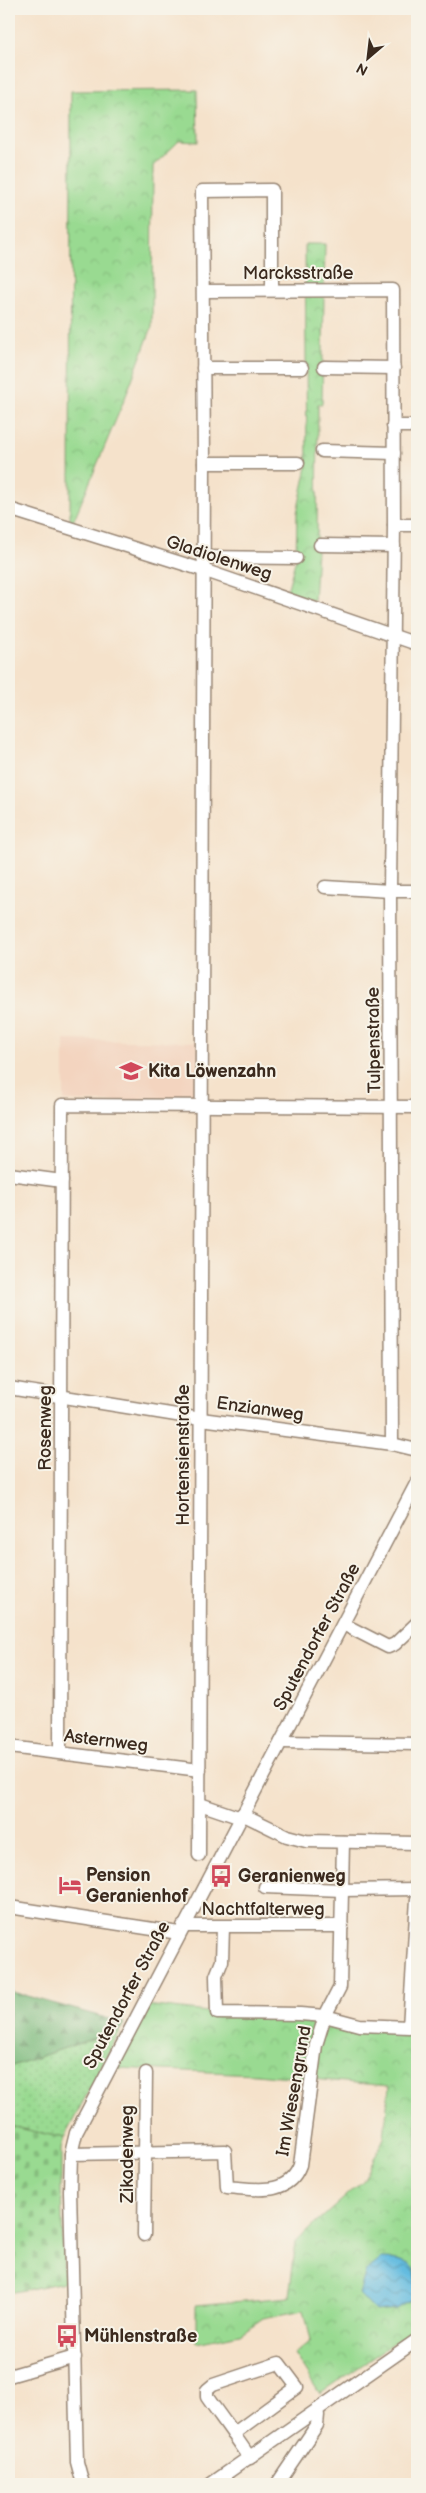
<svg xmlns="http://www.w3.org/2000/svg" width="426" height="2493" viewBox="0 0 426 2493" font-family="'Balsamiq Sans',sans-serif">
  <defs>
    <pattern id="grass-dots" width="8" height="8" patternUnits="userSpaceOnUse" patternTransform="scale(1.25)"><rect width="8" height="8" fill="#99da91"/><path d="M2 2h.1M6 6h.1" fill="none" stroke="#85bb7d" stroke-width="1.8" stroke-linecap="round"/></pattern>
    <pattern id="forest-firs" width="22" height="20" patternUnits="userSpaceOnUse" patternTransform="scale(1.25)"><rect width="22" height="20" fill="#7aba7b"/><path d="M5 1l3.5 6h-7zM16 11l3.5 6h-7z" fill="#659764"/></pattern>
    <pattern id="cemetery-stones" width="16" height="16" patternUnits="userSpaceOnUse" patternTransform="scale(1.25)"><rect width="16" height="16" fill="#99da91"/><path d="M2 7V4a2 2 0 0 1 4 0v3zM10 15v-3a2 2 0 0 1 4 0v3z" fill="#85bb7d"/></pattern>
    <pattern id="park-crowns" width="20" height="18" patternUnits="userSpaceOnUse" patternTransform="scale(1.25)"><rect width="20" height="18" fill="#99da91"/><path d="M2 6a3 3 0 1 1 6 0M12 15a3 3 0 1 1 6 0" fill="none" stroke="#85bb7d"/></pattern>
    <pattern id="water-waves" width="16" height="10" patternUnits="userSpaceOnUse" patternTransform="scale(1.25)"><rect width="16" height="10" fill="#63bce0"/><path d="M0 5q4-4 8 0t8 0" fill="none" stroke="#5399b5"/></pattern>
  </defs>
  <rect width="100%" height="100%" fill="#f7f3e8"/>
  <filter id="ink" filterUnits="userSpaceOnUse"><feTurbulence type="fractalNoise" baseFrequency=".02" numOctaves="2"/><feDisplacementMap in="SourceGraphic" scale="10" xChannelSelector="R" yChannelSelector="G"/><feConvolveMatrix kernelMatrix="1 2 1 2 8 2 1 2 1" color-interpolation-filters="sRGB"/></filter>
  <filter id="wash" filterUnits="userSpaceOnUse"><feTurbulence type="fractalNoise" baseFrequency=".0096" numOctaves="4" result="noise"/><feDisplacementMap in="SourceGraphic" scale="20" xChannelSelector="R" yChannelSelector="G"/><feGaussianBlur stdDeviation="1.12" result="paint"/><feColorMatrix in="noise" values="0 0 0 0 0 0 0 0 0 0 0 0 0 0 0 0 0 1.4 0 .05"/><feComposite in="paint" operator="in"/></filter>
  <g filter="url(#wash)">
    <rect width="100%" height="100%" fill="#f5e2cb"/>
    <!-- built -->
    <polygon fill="#f3d4bf" points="64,1040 198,1042 197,1103 64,1101"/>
    <!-- grass -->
    <polygon fill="url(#grass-dots)" stroke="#6a8258" points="121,2029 64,2138 9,2126 9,2067"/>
    <!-- forest -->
    <polygon fill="url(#forest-firs)" stroke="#5a724c" points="9,1991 124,2023 121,2029 9,2067"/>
    <!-- cemetery -->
    <polygon fill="url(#cemetery-stones)" stroke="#6a8258" points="9,2126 64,2138 61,2148 61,2187 64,2282 9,2293"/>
    <!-- park -->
    <g fill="url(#park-crowns)" stroke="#6a8258">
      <polygon points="197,90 198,142 179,141 153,166 152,327 125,398 70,529 71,91"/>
      <polygon points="305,244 325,244 322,404 318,404 317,550 314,601 287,591 296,558 297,513 307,467"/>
      <polygon points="146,2005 217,2013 417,2028 417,2202 411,2207 417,2217 417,2327 320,2394 294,2354 311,2340 304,2310 263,2318 240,2334 196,2343 196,2305 289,2297 296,2241 363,2181 384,2138 389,2086 256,2074 115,2068"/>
    </g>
    <!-- water -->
    <path fill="url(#water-waves)" stroke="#4f737f" d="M381 2259C412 2259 422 2267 413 2299L396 2309 375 2311 359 2294 366 2271Z"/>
  </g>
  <g filter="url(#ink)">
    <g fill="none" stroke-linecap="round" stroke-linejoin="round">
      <defs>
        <g id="minor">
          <polyline points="204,291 393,290 394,525 390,891 392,1444"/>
          <polyline points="324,367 394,368"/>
          <polyline points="203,368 302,368"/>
          <polyline points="393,426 417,426"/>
          <polyline points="322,451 394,453"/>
          <polyline points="204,463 298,463"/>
          <polyline points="9,509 203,570 417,644"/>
          <polyline points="394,525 417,525"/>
          <polyline points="320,545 394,546"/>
          <polyline points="203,557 296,558"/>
          <polyline points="325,887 390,891 417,891"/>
          <polyline points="9,1174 62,1181"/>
          <polyline points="9,1388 201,1419 392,1444 417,1450"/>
          <polyline points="343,1624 388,1647 395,1644 417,1623"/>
          <polyline points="281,1742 417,1744"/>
          <polyline points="9,1747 200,1770"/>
          <polyline points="60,1752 62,1105 417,1107"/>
          <polyline points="200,1804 241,1818"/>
          <polyline points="242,1814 287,1836 306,1841 417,1843"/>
          <polyline points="199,1855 204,463 202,191 272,190 272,290"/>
          <polyline points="265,1887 342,1890 417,1889"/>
          <polyline points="9,1907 179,1933"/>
          <polyline points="183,1926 342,1926"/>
          <polyline points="223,1927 222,1961 216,1976 217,2013 300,2014 325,2016 359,2025 409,2027 417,1899"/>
          <path d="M71 2154 225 2151 227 2187C255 2189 288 2197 300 2165L316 2045 325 2016 340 1987 343 1842"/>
          <polyline points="144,2235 146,2073"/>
          <polyline points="9,2376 75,2357"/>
          <path d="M233 2434 297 2387 279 2363 213 2385 207 2390V2397C221 2417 236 2437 250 2458"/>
          <polyline points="83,2484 77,2462 70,2191 71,2154 76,2133 417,1482"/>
          <polyline points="211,2484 417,2340"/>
          <polyline points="277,2484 317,2425 318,2415 316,2412"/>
        </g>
      </defs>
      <!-- minor casing -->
      <use href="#minor" stroke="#988674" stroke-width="15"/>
      <!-- minor -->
      <use href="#minor" stroke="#fff" stroke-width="12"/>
    </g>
  </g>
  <!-- icons -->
  <defs>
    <symbol id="school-bare" viewBox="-9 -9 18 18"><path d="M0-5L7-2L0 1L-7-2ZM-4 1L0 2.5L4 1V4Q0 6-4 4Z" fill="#d1495b" stroke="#f7f3e8" stroke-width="2.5" paint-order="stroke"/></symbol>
    <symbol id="bus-bare" viewBox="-9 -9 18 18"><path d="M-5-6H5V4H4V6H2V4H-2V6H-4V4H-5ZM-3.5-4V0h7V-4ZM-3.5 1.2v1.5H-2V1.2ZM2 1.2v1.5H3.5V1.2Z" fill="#d1495b" stroke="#f7f3e8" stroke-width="2.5" paint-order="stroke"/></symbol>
    <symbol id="hotel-bare" viewBox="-9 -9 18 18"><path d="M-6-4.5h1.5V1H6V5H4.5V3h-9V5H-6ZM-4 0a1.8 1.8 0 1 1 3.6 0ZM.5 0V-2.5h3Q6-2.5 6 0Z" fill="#d1495b" stroke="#f7f3e8" stroke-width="2.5" paint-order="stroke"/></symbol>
  </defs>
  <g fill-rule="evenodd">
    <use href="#school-bare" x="115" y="1055" width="32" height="32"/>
    <use href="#bus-bare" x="205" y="1860" width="32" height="32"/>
    <use href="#hotel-bare" x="54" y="1869" width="32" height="32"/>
    <use href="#bus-bare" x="51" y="2320" width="32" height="32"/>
  </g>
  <g text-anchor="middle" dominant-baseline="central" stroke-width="4" stroke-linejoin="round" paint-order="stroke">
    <!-- street labels -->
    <g font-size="18" fill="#3b2a1e" stroke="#f7f3e8">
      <text x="298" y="273">Marcksstraße</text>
      <text transform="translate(219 558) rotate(18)">Gladiolenweg</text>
      <text transform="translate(374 1040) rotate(-91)">Tulpenstraße</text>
      <text transform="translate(260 1409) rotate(8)">Enzianweg</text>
      <text transform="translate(45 1428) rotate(-90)">Rosenweg</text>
      <text transform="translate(183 1455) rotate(-90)">Hortensienstraße</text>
      <text transform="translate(317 1637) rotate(-62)">Sputendorfer Straße</text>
      <text transform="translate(106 1741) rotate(7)">Asternweg</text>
      <text x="263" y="1909">Nachtfalterweg</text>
      <text transform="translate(127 1995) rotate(-62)">Sputendorfer Straße</text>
      <text transform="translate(294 2091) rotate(-80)">Im Wiesengrund</text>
      <text transform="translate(127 2154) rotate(-90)">Zikadenweg</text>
    </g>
    <!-- poi labels -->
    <g font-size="18" font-weight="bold" fill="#3b2a1e" stroke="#f7f3e8" text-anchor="start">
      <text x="148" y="1071">Kita Löwenzahn</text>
      <text x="86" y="1875">Pension<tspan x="86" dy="21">Geranienhof</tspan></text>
      <text x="238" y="1876">Geranienweg</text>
      <text x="84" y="2336">Mühlenstraße</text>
    </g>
  </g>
  <!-- margin -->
  <rect width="426" height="2493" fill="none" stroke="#f7f3e8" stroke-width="30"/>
  <!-- north arrow -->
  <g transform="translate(368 58) rotate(208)" stroke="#f7f3e8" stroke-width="4" paint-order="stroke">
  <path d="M0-4L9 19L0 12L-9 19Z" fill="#3b2a1e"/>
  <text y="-8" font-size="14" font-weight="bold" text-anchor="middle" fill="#3b2a1e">N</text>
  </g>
</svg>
